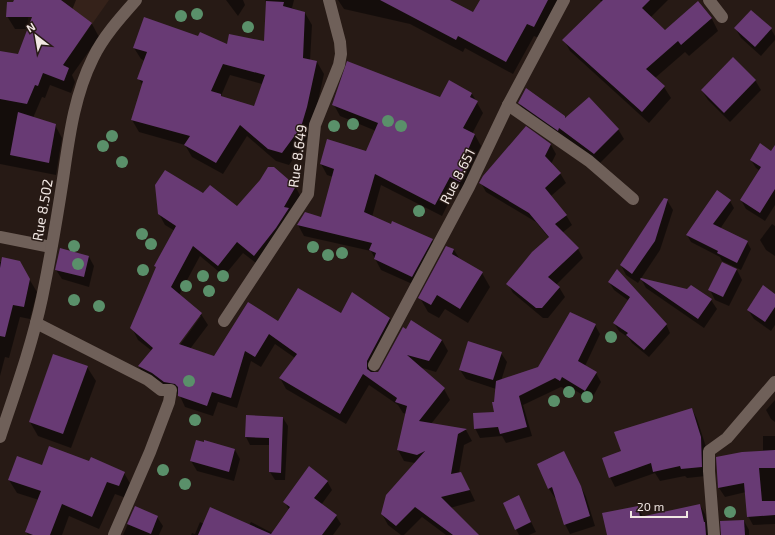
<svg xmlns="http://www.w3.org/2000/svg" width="775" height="535" viewBox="0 0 775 535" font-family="'Exo 2',sans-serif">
  <rect width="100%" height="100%" fill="#271a15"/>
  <!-- built -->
  <polygon fill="#35221a" points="40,0 109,0 73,51 51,37 27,29 28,18"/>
  <!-- shadow -->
  <g fill="#0007" fill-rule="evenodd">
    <polygon points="15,0 76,0 72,10 92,24 99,37 72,75 75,82 71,93 50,85 45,98 42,97 33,118 55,125 62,138 56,175 0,164 0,52 19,55 28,29 15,29 7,16 14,3"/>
    <polygon points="226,0 243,0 245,5 238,16"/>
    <path d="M265 0H294L292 8 305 13 312 25 310 61 317 62 324 74 314 119 307 139 289 165 276 161 247 136 223 174 192 157 185 145 139 132 132 120 143 86 139 79 145 61 141 59 134 48 227 46 265 42 267 3ZM230 75 262 84 254 107 222 98 221 96Z"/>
    <polygon points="338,0 448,0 474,13 481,0 561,0 541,39 534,36 513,74 465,48 463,52 410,24 344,9"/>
    <polygon points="600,0 668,0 651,17 665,31 698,3 712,19 718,31 689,56 685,52 655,78 664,87 671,98 649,123 570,51 564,40 602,3"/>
    <polygon points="751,11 771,29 775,36 775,40 761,56 741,38 735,28"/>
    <polygon points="755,80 761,90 730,122 708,100 702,91"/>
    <polygon points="449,82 472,94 483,113 472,134 475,135 481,146 471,167 475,175 466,193 456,188 442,216 381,185 372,217 432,240 438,251 419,287 381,270 371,251 304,236 298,225 322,218 333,177 327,175 321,164 367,152 376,131 340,116 334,105 440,98"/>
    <polygon points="519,103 565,117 566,118 618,129 624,139 600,163 524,112"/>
    <polygon points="551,145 556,154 551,164 560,173 566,183 551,196 566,215 572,225 562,233 578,249 583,258 556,285 559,287 565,297 548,318 543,318 513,293 508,284 549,238 536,222 486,192 481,183"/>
    <polygon points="775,154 775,205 765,221 746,209 741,200 760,171 756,168 751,160"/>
    <path d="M295 186 301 197 260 266 243 253 224 276 200 256 179 295 201 314 208 325 190 349 215 357 279 322 341 315 353 293 390 319 396 330 373 373H378L403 328 442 340 448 351 436 372 419 367 444 389 450 400 431 424 466 430 472 441 464 445 459 473H461L467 484 475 501 450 508 477 535H446L422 517 404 535H401L388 525 382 514 415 463 404 461 398 450 406 414 403 413 398 405 369 385 346 424 286 389 280 378 295 358 275 344 261 367 251 361 237 408 218 402 213 416 185 407 179 394 171 393 145 377 139 367 152 351 138 340 132 328 157 268 156 266 175 231 165 225 159 214 203 194 237 207ZM199 316H201L177 349 175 348Z"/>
    <polygon points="667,200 673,210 660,250 638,283 626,275 621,265"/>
    <polygon points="730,201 734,208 720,229 747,242 751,249 741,270 722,261 720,257 691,242 687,235"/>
    <polygon points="772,224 775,226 775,256 766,250 760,240"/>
    <polygon points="447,247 454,250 459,258 482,273 490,287 468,323 445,309 439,318 428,312 420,298"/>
    <polygon points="89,257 94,266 89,287 62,279 56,270"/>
    <polygon points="0,262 19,262 37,292 30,319 20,317 9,358 5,357 0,376"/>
    <polygon points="723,263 737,270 742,280 729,306 715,300 710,290"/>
    <polygon points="617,271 666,324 670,333 649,357 632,343 629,338 619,331 614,323 629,301 614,290 609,282"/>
    <polygon points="641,279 688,290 691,286 711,300 717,309 704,328 646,288"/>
    <polygon points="775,295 775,325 771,331 754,319 748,310"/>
    <polygon points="595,325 600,334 585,366 596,373 601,382 591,400 568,386 566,389 561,387 523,405 532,436 506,443 502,436 480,438 475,428 495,413 496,389 466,379 460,370 501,353 507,362 501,381 538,368"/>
    <polygon points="87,367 96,381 71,448 38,436 30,422"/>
    <polygon points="775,400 775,422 771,419 766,410"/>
    <polygon points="692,409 697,419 706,447 706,476 687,478 685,476 660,481 655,473 615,487 610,477 622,452"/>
    <polygon points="283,418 288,426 285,480 275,480 270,472 270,445 250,445 246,437"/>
    <polygon points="763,436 775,436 775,524 753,525 748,516 746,492 725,497 719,488 718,458 763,452"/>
    <polygon points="235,450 240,459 234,481 197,471 191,461"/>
    <polygon points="564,452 586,497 595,526 570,534 565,524 557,497 555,498 549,489 538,465"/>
    <polygon points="90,462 124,473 131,485 126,498 115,494 99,529 69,516 62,535 28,535 26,532 39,500 17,493 9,480 43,467"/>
    <polygon points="327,481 332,490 321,505 336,516 341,524 333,535 287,535 289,510 285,502"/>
    <polygon points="519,497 536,532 529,535 519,535 516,529"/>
    <polygon points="700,505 705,514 710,535 608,535 638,507 643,517"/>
    <polygon points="135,508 157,517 163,526 159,535 123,535"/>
    <polygon points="744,521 749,530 749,535 722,535"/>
    <polygon points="200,522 204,524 249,525 251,522 276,535 191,535 192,533 195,534"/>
  </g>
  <!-- building -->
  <g fill="#683a74" fill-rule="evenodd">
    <polygon points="14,0 61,0 92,23 63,65 69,68 64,81 43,73 38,86 35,85 27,104 0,99 0,51 18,54 32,17 6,17 7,2 13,2"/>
    <polygon points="380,0 450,0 473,12 480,0 548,0 534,27 527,24 506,62 458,36 456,40"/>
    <polygon points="603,0 650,0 642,8 665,30 698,1 712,18 681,45 678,41 646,69 665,86 642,112 562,40"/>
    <path d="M266 1 284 2 283 6 305 12 303 58 317 61 307 107 301 127 282 153 268 149 240 125 216 163 184 145 190 136 131 120 143 81 137 79 147 52 133 48 144 17 198 36 200 32 227 44 229 34 264 41ZM223 64 265 75 254 106 221 96V94L211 91Z"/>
    <polygon points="751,10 772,28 755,47 734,28"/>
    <polygon points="733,57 756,80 724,113 701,90"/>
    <polygon points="347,61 440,97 449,80 472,93 470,97 478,101 463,128 475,134 464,159 470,163 460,182 450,177 435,205 375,174 364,212 391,224 392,221 433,239 412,277 374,259 376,253 369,250 372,243 297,225 305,212 321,217 334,169 320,164 327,139 366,151 378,123 332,105"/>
    <polygon points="526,88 565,116 565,118 589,97 619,129 594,154 559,128 558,131 518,103"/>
    <polygon points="18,112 56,124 49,163 10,155"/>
    <polygon points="526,126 551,144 545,156 561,173 545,188 567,215 555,224 579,248 548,277 560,287 542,308 536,308 506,284 532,252 549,237 529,213 479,183 483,176"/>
    <polygon points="760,143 771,151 775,145 775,189 760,213 740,200 761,167 750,160"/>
    <polygon points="268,167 274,167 296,186 284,207 289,208 276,228 254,256 237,242 218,266 193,246 171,287 202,313 179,344 214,356 248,302 278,321 298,288 341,313 352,292 390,318 367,361 367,369 371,372 378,372 380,369 403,327 406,329 411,320 442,340 429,361 407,355 445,388 419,421 467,429 458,434 451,474 461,472 470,490 441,497 479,535 453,535 415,507 396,526 381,514 386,495 425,451 417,455 397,450 407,406 395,402 397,398 363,374 340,414 279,378 297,354 269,334 255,357 245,351 231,398 212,392 207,406 178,396 178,387 175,384 164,382 152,373 138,366 153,348 130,328 156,267 154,266 176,226 158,214 155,185 165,170 203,193 210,185 237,206 260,180"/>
    <polygon points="717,190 731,200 713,224 748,241 737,263 717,253 718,251 686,235"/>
    <polygon points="664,198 668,199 655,241 632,274 620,265"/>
    <polygon points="446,246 454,249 452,254 483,272 460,309 437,295 431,305 418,298"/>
    <polygon points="60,248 89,256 84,277 55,270"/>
    <polygon points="2,257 20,261 30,279 24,307 13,305 5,337 0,336 0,268"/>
    <polygon points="722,262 737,269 723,297 708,290"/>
    <polygon points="617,269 667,324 644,350 626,335 628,333 613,323 630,297 608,282"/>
    <polygon points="641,278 687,289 691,285 712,299 698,319 640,279"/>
    <polygon points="763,285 775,294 775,307 765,322 747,310"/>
    <polygon points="570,312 596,324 578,361 597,372 585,391 562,377 560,381 555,378 519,396 527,427 500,434 498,427 474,429 473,413 494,412 492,402 494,402 496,381 538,367"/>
    <polygon points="468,341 502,352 493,380 459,370"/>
    <polygon points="53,354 88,366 63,434 29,422"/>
    <polygon points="692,408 701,437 702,467 681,469 680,466 653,472 651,463 609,478 602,458 621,451 614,432"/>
    <polygon points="246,415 283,417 281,473 269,472 269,438 245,437"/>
    <polygon points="196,440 204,442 204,440 235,449 229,472 190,461"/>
    <polygon points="49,446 89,461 91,457 125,472 119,486 107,482 92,517 62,504 50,535 33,535 25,532 41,491 8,480 17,456 42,465"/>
    <polygon points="775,450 775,468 759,468 762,501 775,501 775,515 747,517 744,483 718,488 716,457 742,452"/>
    <polygon points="564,451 581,486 590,516 564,525 552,487 548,489 537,464"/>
    <polygon points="309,466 328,481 314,498 337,515 322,535 198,535 210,507 271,534 290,507 283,502"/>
    <polygon points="519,495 531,522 515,530 503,503"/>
    <polygon points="700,504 704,522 705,522 706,535 607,535 602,513 638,506 640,517"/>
    <polygon points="135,506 158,516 151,534 127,524"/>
    <polygon points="744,520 745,535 721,535 720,521"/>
  </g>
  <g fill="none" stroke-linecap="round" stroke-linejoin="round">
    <!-- minor -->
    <g stroke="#6f6059" stroke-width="12">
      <polyline points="709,0 722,17"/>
      <polyline points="508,105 589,161 633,199"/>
      <polyline points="0,237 51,247"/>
      <polyline points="224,321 308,194 315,125 339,65 341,54 340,42 329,0"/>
      <polyline points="36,323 148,380 161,390 171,390 169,402 150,452 114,535"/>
      <polyline points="374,365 469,187 508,105 564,0"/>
      <path d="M0 437C15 392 32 345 42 298 50 259 57 218 63 179 69 138 74 96 93 58 103 37 120 18 136 0"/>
      <polyline points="714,535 709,471 709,451 727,438 775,382"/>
    </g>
  </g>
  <!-- trees -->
  <g fill="#5a906a">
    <circle cx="197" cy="14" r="6"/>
    <circle cx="181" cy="16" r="6"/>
    <circle cx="248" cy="27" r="6"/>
    <circle cx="388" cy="121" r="6"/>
    <circle cx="353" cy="124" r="6"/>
    <circle cx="334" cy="126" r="6"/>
    <circle cx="401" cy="126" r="6"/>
    <circle cx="112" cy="136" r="6"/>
    <circle cx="103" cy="146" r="6"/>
    <circle cx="122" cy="162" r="6"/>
    <circle cx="419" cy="211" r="6"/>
    <circle cx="142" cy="234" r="6"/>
    <circle cx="151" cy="244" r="6"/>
    <circle cx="74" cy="246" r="6"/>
    <circle cx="313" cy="247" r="6"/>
    <circle cx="342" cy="253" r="6"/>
    <circle cx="328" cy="255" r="6"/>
    <circle cx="78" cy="264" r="6"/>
    <circle cx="143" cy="270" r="6"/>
    <circle cx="203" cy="276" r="6"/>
    <circle cx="223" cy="276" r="6"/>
    <circle cx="186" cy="286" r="6"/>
    <circle cx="209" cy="291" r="6"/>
    <circle cx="74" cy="300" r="6"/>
    <circle cx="99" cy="306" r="6"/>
    <circle cx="611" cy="337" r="6"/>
    <circle cx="189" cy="381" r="6"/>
    <circle cx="569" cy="392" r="6"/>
    <circle cx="587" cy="397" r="6"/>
    <circle cx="554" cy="401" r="6"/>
    <circle cx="195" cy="420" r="6"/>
    <circle cx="163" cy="470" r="6"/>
    <circle cx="185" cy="484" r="6"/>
    <circle cx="730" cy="512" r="6"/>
  </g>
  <g text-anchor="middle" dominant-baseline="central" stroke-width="3" stroke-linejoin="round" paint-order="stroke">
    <!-- street labels -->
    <g font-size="14" fill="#f1e7e3" stroke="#271a15">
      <text transform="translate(297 156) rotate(-82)">Rue 8.649</text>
      <text transform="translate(457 176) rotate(-63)">Rue 8.651</text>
      <text transform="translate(42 210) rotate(-80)">Rue 8.502</text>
    </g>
  </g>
  <!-- north arrow -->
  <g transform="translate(36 36) rotate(329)" stroke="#271a15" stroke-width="3" paint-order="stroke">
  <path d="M0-3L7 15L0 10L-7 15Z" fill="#f1e7e3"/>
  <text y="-6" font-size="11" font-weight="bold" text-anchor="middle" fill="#f1e7e3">N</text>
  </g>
  <!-- scale -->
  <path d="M631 511v6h56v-6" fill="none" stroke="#f1e7e3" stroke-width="2"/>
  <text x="637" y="511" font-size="12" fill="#f1e7e3" stroke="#271a15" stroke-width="3" paint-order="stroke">20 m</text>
</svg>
